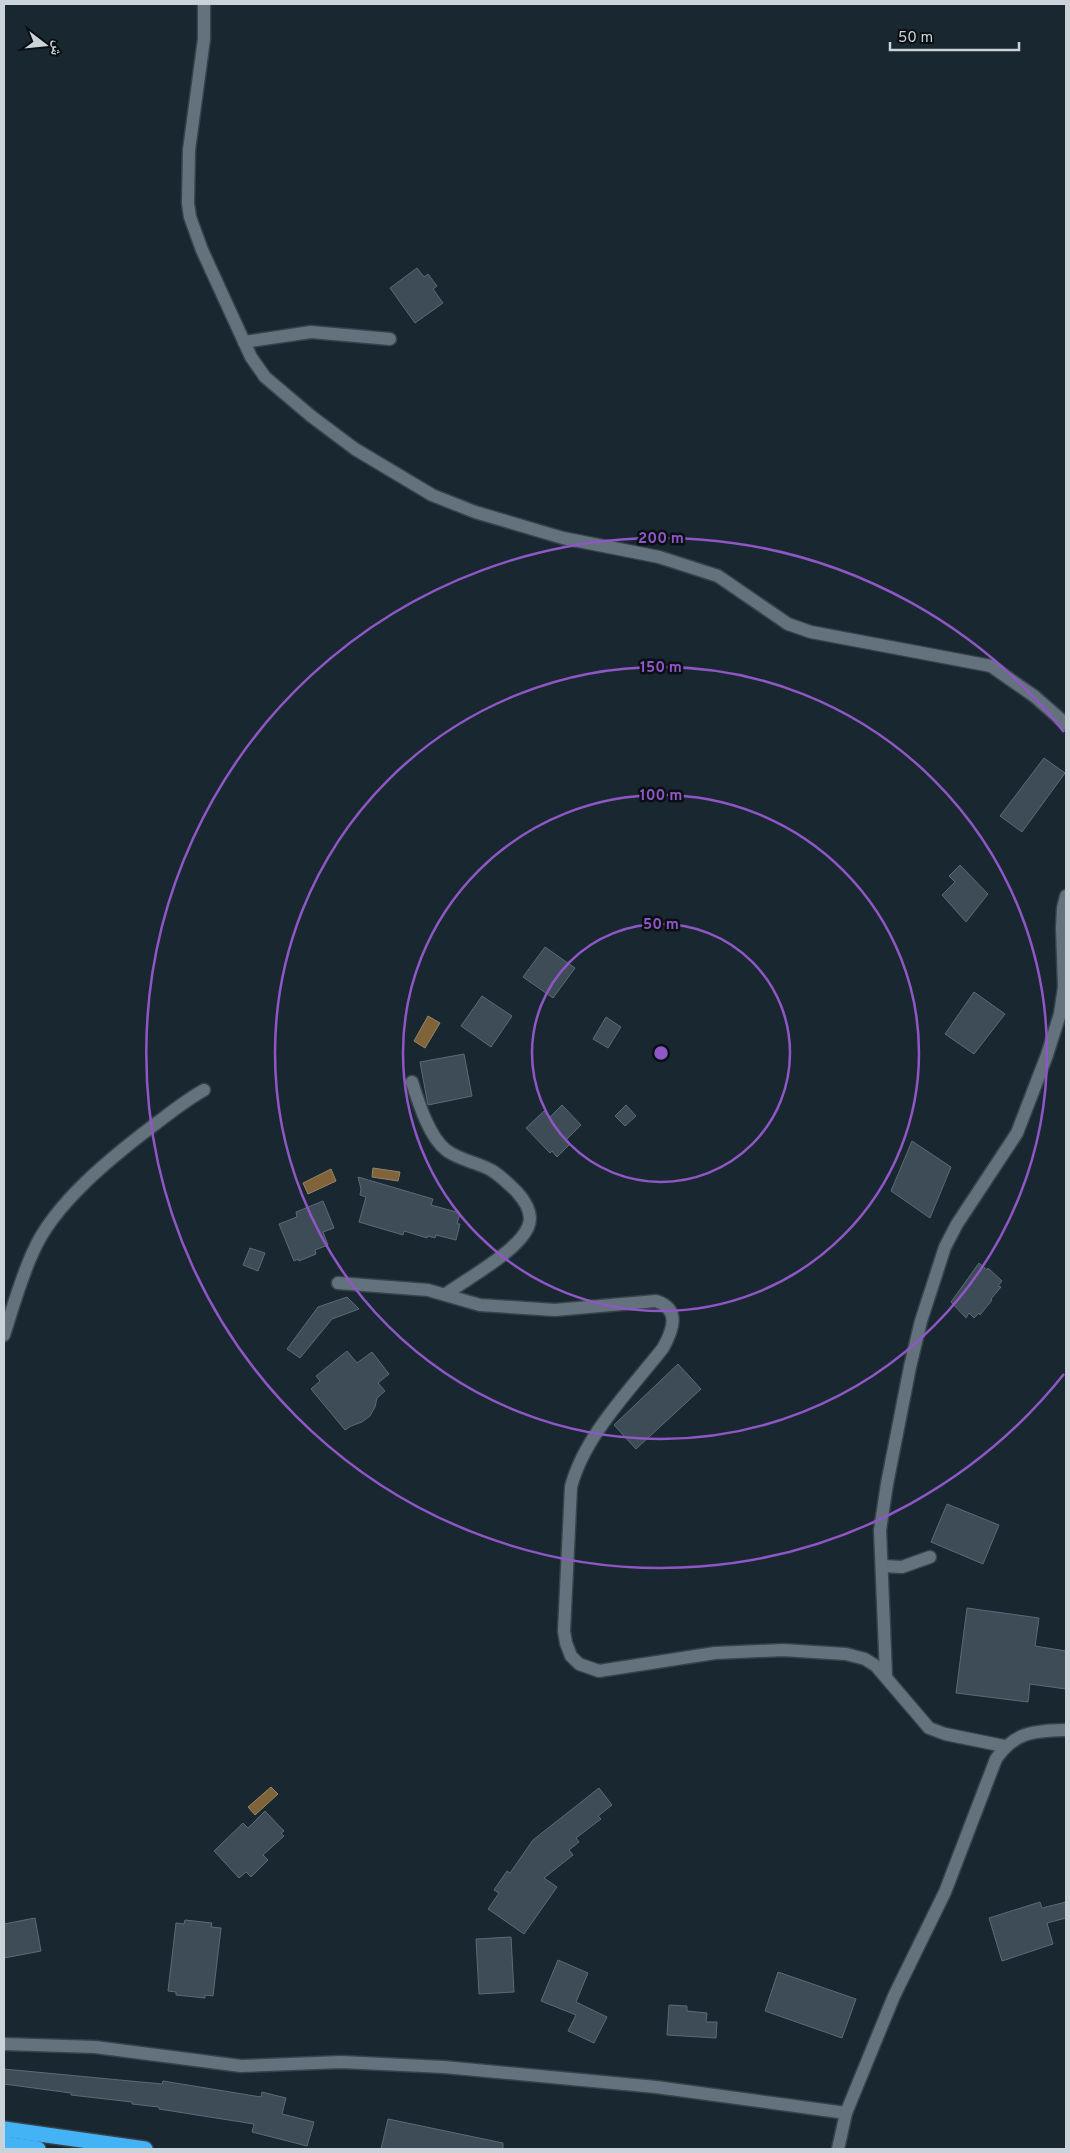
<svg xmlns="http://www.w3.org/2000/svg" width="1070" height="2153" viewBox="0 0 1070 2153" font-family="Overpass,'Noto Naskh Arabic',sans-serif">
  <rect width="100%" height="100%" fill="#192730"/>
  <!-- water -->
  <g fill="#806339" stroke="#968569">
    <polygon points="428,1016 440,1023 425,1048 414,1041"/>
    <polygon points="373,1168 400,1172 398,1181 372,1177"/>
    <polygon points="331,1169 336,1181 308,1194 303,1183"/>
    <polygon points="271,1787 278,1794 255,1815 248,1807"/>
  </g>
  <!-- building -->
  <g fill="#3d4c57" stroke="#5b6b76">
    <polygon points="417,268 424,277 428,274 437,286 433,289 443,303 415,323 390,288"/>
    <polygon points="1044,758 1065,773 1022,832 1000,816"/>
    <polygon points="960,865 988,894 966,922 942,895 955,882 949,876"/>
    <polygon points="545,947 575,968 553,998 523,977"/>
    <polygon points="974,992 1005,1014 974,1054 945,1034"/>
    <polygon points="482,996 512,1016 491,1047 461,1026"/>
    <polygon points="606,1017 621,1027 608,1048 593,1039"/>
    <polygon points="464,1054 472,1096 428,1105 420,1062"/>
    <polygon points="562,1105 581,1125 566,1140 570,1144 557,1157 552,1151 550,1153 526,1128 544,1111 550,1117"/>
    <polygon points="626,1105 636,1116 625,1126 615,1116"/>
    <polygon points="912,1141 951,1167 930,1218 891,1191"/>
    <polygon points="358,1177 433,1199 431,1205 460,1213 457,1224 460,1224 456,1240 436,1235 435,1238 428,1236 427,1238 404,1231 403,1235 359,1222 366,1197 360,1195 361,1189"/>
    <polygon points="323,1201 334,1228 323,1232 328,1245 315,1250 316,1254 299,1261 298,1259 294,1261 279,1224 297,1217 296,1212"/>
    <polygon points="250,1248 265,1253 258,1271 243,1265"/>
    <polygon points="979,1263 987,1270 988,1268 1002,1281 998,1286 1001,1287 991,1299 992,1300 980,1315 979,1313 974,1318 969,1313 966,1318 951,1302"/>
    <polygon points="347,1297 359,1309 332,1319 300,1358 287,1349 318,1307"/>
    <polygon points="347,1351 357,1363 372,1352 389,1374 378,1383 385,1391 377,1398 375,1407 370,1416 362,1422 351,1426 345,1430 311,1389 320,1381 316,1376"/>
    <polygon points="678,1364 701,1389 636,1449 614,1425"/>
    <polygon points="947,1504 999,1525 983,1564 931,1542"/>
    <polygon points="967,1608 1039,1618 1035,1646 1066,1651 1066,1689 1030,1684 1028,1702 956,1693"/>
    <polygon points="599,1788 612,1805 598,1816 601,1819 576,1838 579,1842 569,1850 573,1855 544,1878 557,1887 524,1934 488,1909 499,1893 494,1890 507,1871 510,1873 533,1840"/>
    <polygon points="265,1811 284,1831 281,1833 284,1836 263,1855 268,1860 251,1877 246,1872 239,1878 214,1851 243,1823 248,1828"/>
    <polygon points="1040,1902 1042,1908 1066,1902 1066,1918 1047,1923 1053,1944 1002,1961 989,1918"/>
    <polygon points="35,1918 41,1951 4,1958 4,1924"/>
    <polygon points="185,1920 212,1923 211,1927 221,1928 213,1996 205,1995 205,1998 176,1995 176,1992 168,1991 176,1923 184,1924"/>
    <polygon points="511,1937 514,1992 479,1994 476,1939"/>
    <polygon points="558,1960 588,1973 576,2002 607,2017 594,2043 568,2031 576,2015 541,2001"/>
    <polygon points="778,1972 856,1999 842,2038 765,2011"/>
    <polygon points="669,2005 687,2006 687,2011 707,2013 706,2022 717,2022 716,2038 667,2035"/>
    <polygon points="4,2069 162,2084 163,2081 261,2097 262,2092 286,2098 282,2114 314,2122 307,2146 252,2132 254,2124 159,2109 159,2107 132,2104 132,2102 71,2095 71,2093 4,2084"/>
    <polygon points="388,2119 503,2143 503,2149 381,2149"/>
  </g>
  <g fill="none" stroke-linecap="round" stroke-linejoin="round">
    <defs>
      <g id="minor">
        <polyline points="204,4 204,39 189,150 188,203 190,217 202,250 251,357 265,377 311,416 355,449 432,495 475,512 563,538 659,557 718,576 788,624 811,632 991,666 1034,696 1066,724"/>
        <polyline points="244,342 311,332 390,339"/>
        <path d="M412 1082C418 1101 429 1137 446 1150 459 1160 476 1162 491 1170 501 1176 509 1184 517 1192 525 1201 534 1214 528 1227 518 1251 468 1278 446 1294"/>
        <path d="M338 1283 428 1290 480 1305 555 1310 656 1301C681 1309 673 1330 663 1348 631 1389 584 1436 571 1487L564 1631 566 1643 571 1656 579 1664 599 1671 715 1653 783 1650 846 1654 865 1659 876 1666 929 1728 945 1734 1004 1746"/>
        <path d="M4 1335C13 1307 21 1278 33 1252 54 1203 113 1156 154 1125 170 1113 186 1100 204 1090"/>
        <polyline points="882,1566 902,1567 930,1557"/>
        <polyline points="886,1675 880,1530 887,1484 910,1367 921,1321 945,1247 957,1224 1017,1133 1047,1055 1060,1014 1064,987 1062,928 1063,908 1066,896"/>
        <polyline points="4,2044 95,2047 241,2066 341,2062 444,2067 656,2087 846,2113"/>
        <path d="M838 2149 846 2113 894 1996 945 1892 996 1759C1015 1731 1035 1731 1066 1730"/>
      </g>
      <g id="highway">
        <polyline points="4,2129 145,2149"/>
        <polyline points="4,2144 38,2149"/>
      </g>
    </defs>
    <!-- minor casing -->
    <use href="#minor" stroke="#37434a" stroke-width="15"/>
    <!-- highway casing -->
    <use href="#highway" stroke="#37434a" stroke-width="18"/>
    <!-- minor -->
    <use href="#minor" stroke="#63727d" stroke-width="12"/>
    <!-- highway -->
    <use href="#highway" stroke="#44b3f6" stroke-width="15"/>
  </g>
  <!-- distance rings -->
  <g fill="none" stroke="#8f56c6" stroke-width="2.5">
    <circle cx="661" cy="1053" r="129"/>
    <circle cx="661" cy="1053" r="258"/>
    <circle cx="661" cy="1053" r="386"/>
    <path d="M1064 1374A515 515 0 1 1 1064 732"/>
  </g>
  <circle cx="661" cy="1053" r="8" fill="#8f56c6" stroke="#090f13" stroke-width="2.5"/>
  <g font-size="15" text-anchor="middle" font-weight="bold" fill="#8f56c6" stroke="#090f13" stroke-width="5" stroke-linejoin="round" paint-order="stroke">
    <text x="661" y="543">200 m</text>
    <text x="661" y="672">150 m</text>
    <text x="661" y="800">100 m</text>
    <text x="661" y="929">50 m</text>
  </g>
  <!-- border -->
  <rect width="1070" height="2153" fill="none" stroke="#cad3d9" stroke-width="10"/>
  <!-- north arrow -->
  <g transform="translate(45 45) rotate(106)" stroke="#090f13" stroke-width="4" paint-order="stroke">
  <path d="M0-4L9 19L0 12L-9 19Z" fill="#cad3d9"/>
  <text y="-8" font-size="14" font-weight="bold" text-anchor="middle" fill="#cad3d9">ش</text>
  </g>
  <!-- scale -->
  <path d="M890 42v8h129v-8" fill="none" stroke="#cad3d9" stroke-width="2.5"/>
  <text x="898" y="42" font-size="15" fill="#cad3d9" stroke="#090f13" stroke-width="4" paint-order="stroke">50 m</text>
</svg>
